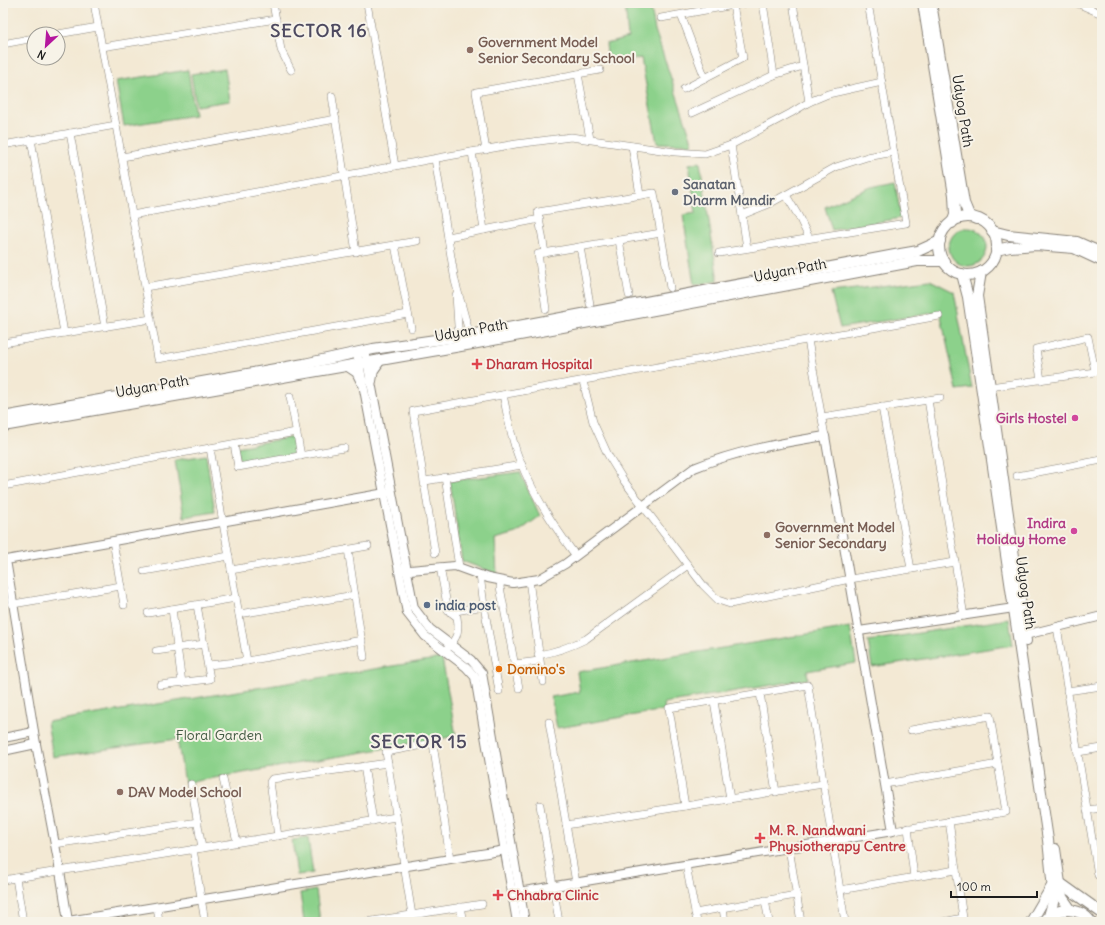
<svg xmlns="http://www.w3.org/2000/svg" width="1105" height="925" viewBox="0 0 1105 925" font-family="Delius,sans-serif">
  <rect width="100%" height="100%" fill="#f7f3e8"/>
  <filter id="ink" filterUnits="userSpaceOnUse"><feTurbulence type="fractalNoise" baseFrequency=".025" numOctaves="2"/><feDisplacementMap in="SourceGraphic" scale="8" xChannelSelector="R" yChannelSelector="G"/><feConvolveMatrix kernelMatrix="1 2 1 2 8 2 1 2 1" color-interpolation-filters="sRGB"/></filter>
  <filter id="wash" filterUnits="userSpaceOnUse"><feTurbulence type="fractalNoise" baseFrequency=".012" numOctaves="4" result="noise"/><feDisplacementMap in="SourceGraphic" scale="16" xChannelSelector="R" yChannelSelector="G"/><feGaussianBlur stdDeviation="0.9" result="paint"/><feColorMatrix in="noise" values="0 0 0 0 0 0 0 0 0 0 0 0 0 0 0 0 0 1.4 0 .05"/><feComposite in="paint" operator="in"/></filter>
  <g filter="url(#wash)">
    <rect width="100%" height="100%" fill="#f3e9d4"/>
    <!-- green -->
    <g fill="#8cd18b" stroke="#547654">
      <polygon points="625,3 650,3 655,30 693,144 657,143 641,58 608,63 606,44 628,38"/>
      <polygon points="225,69 230,101 196,106 191,74"/>
      <polygon points="188,70 195,115 124,126 116,81"/>
      <polygon points="700,162 718,281 694,285 683,215 696,213 689,164"/>
      <polygon points="895,182 901,218 832,230 825,207 871,187"/>
      <circle cx="968" cy="247" r="19"/>
      <polygon points="930,280 954,292 972,388 957,390 940,312 840,328 831,292"/>
      <polygon points="293,437 297,454 240,464 237,447"/>
      <polygon points="206,455 215,512 184,517 175,460"/>
      <polygon points="520,472 540,516 517,533 495,539 497,574 462,561 450,481"/>
      <polygon points="1009,619 1013,645 872,667 868,641"/>
      <polygon points="850,627 856,663 807,671 808,679 664,703 665,710 557,728 551,697 580,692 577,672"/>
      <polygon points="442,658 456,736 185,783 177,739 53,757 47,722"/>
      <polygon points="308,838 313,873 297,875 292,840"/>
      <polygon points="316,890 320,922 304,922 300,893"/>
    </g>
  </g>
  <g filter="url(#ink)">
    <g fill="none" stroke-linecap="round" stroke-linejoin="round">
      <defs>
        <g id="minor">
          <polyline points="94,3 158,359 408,314"/>
          <polyline points="273,3 281,50 291,70"/>
          <polyline points="367,3 395,166"/>
          <polyline points="763,3 774,75"/>
          <polyline points="793,3 809,102"/>
          <polyline points="1077,3 1102,14"/>
          <polyline points="681,15 705,78"/>
          <polyline points="661,18 745,3"/>
          <polyline points="58,34 98,27"/>
          <polyline points="3,44 34,38"/>
          <polyline points="102,47 276,19"/>
          <polyline points="578,74 590,139"/>
          <polyline points="684,89 743,58 733,5"/>
          <polyline points="332,96 356,252"/>
          <polyline points="692,113 774,75 803,66"/>
          <polyline points="70,133 105,327"/>
          <polyline points="31,139 64,333"/>
          <polyline points="3,145 116,125"/>
          <polyline points="731,145 747,248"/>
          <polyline points="632,146 640,195"/>
          <polyline points="486,150 476,92 600,70"/>
          <polyline points="472,152 484,230"/>
          <polyline points="122,157 336,119"/>
          <polyline points="435,159 455,281 471,339"/>
          <polyline points="786,195 799,217 809,238"/>
          <polyline points="132,215 438,158 516,144 571,137 675,152 705,154 731,145 791,113 809,102 828,94 882,82"/>
          <polyline points="742,215 769,204 836,167 867,157 894,152"/>
          <polyline points="448,237 540,219"/>
          <polyline points="619,240 629,295"/>
          <polyline points="395,245 411,328"/>
          <polyline points="580,247 590,304"/>
          <polyline points="545,253 538,212 654,193 670,288"/>
          <polyline points="719,253 906,223 868,3"/>
          <polyline points="145,287 417,241"/>
          <polyline points="456,295 459,341"/>
          <polyline points="546,309 538,254 661,233"/>
          <polyline points="808,340 825,436"/>
          <polyline points="3,343 151,319"/>
          <polyline points="1041,380 1036,349 1088,337 1095,371"/>
          <polyline points="583,381 593,422 608,455 624,481 703,585 718,600 730,604 850,579 955,562"/>
          <polyline points="990,387 1102,371"/>
          <path d="M503 395C508 417 511 440 520 461 533 493 555 528 576 556"/>
          <polyline points="290,397 301,456"/>
          <polyline points="928,400 964,616"/>
          <polyline points="882,407 911,569"/>
          <polyline points="822,417 940,398"/>
          <polyline points="234,444 238,467 344,448"/>
          <polyline points="210,448 247,661"/>
          <polyline points="1017,476 1102,460"/>
          <polyline points="445,477 459,567"/>
          <polyline points="425,481 522,465"/>
          <polyline points="3,486 296,432"/>
          <polyline points="113,541 124,605"/>
          <polyline points="348,549 364,657"/>
          <polyline points="435,553 413,411 939,316"/>
          <path d="M440 567 448 610 457 617C460 634 456 639 445 651"/>
          <polyline points="231,570 368,546"/>
          <polyline points="144,571 229,556"/>
          <polyline points="529,580 543,682"/>
          <polyline points="501,581 500,587 519,688"/>
          <polyline points="13,604 121,586"/>
          <polyline points="484,606 499,691"/>
          <polyline points="172,609 182,683"/>
          <polyline points="450,612 484,606 480,575"/>
          <polyline points="148,613 236,598"/>
          <polyline points="239,614 355,595"/>
          <polyline points="1057,627 1098,875 1102,874"/>
          <polyline points="156,651 204,644"/>
          <path d="M538 655C556 652 570 647 586 639L688 565"/>
          <polyline points="515,664 539,661"/>
          <polyline points="208,665 247,661 362,640"/>
          <polyline points="160,685 210,679 197,605"/>
          <polyline points="1067,691 1102,686"/>
          <polyline points="760,693 776,792"/>
          <polyline points="714,701 730,799"/>
          <polyline points="549,722 576,883"/>
          <polyline points="1078,752 1102,748"/>
          <polyline points="364,766 373,821"/>
          <polyline points="223,779 237,842"/>
          <polyline points="191,784 202,848"/>
          <polyline points="885,784 998,764"/>
          <polyline points="540,805 559,922"/>
          <polyline points="685,806 669,708 808,685 845,922"/>
          <polyline points="1087,810 1102,808"/>
          <polyline points="566,825 823,784"/>
          <polyline points="908,828 914,877"/>
          <polyline points="893,831 1006,812 990,716 911,730"/>
          <polyline points="278,836 270,782 272,779 388,763"/>
          <polyline points="55,844 198,822"/>
          <polyline points="789,848 801,922"/>
          <polyline points="193,849 205,922"/>
          <polyline points="686,865 697,922"/>
          <polyline points="16,878 23,922"/>
          <polyline points="3,880 396,817"/>
          <polyline points="840,890 956,870"/>
          <polyline points="765,900 769,922"/>
          <polyline points="157,906 159,922"/>
          <polyline points="460,907 463,922"/>
          <polyline points="723,908 725,922"/>
          <polyline points="695,913 796,895"/>
          <polyline points="412,915 386,752 433,743 450,859"/>
          <polyline points="366,922 482,904"/>
          <polyline points="943,922 963,918 949,821"/>
        </g>
        <g id="tertiary">
          <polyline points="365,351 414,608 430,629 471,660 482,673 525,922"/>
          <polyline points="357,353 407,613 425,636 466,667 475,677 517,922"/>
          <polyline points="391,492 6,560 36,744 60,871 68,921 512,849"/>
          <path d="M399 571 455 566 488 578 513 583 539 579 565 564 694 468C736 451 780 443 825 436L893 831 512 893"/>
          <polyline points="859,631 1014,608"/>
          <polyline points="1025,635 1102,616"/>
          <polyline points="3,738 34,732"/>
          <polyline points="3,751 36,744"/>
        </g>
        <g id="secondary">
          <polyline points="923,3 954,195 955,215 952,223"/>
          <polyline points="931,3 964,203 969,215 976,219"/>
          <circle cx="968" cy="246" r="29"/>
          <polyline points="992,231 1008,235 1077,242 1102,253"/>
          <polyline points="996,250 1010,247 1036,245 1074,248 1102,261"/>
          <polyline points="981,272 977,296 1026,641"/>
          <polyline points="962,274 968,297 1048,840 1054,899 1049,916"/>
          <polyline points="348,366 357,372 362,382"/>
          <polyline points="371,381 373,370 380,360"/>
          <polyline points="3,417 304,364 373,349 470,335 895,255 918,251 940,241"/>
          <polyline points="3,426 472,344 917,261 944,261"/>
          <polyline points="1055,849 1062,897 1071,910"/>
          <polyline points="1060,883 1102,913"/>
          <polyline points="1031,922 1052,886"/>
          <path d="M1044 922C1056 906 1079 906 1091 922"/>
        </g>
      </defs>
      <!-- minor casing -->
      <use href="#minor" stroke="#888278" stroke-width="8"/>
      <!-- tertiary casing -->
      <use href="#tertiary" stroke="#888278" stroke-width="10"/>
      <!-- secondary casing -->
      <use href="#secondary" stroke="#888278" stroke-width="12"/>
      <!-- minor -->
      <use href="#minor" stroke="#fff" stroke-width="7"/>
      <!-- tertiary -->
      <use href="#tertiary" stroke="#fff" stroke-width="8"/>
      <!-- secondary -->
      <use href="#secondary" stroke="#fff" stroke-width="10"/>
    </g>
  </g>
  <!-- markers -->
  <g fill="#8d6e63" stroke="#f7f3e8" stroke-width="1.5">
    <circle cx="470" cy="50" r="4"/>
    <circle cx="767" cy="535" r="4"/>
    <circle cx="120" cy="792" r="4"/>
  </g>
  <circle fill="#6b7280" stroke="#f7f3e8" stroke-width="1.5" cx="675" cy="192" r="4"/>
  <g fill="#e0444e" stroke="#f7f3e8" stroke-width="1.5">
    <path d="M475 358h4v4h4v4h-4v4h-4v-4h-4v-4h4z"/>
    <path d="M758 832h4v4h4v4h-4v4h-4v-4h-4v-4h4z"/>
    <path d="M496 889h4v4h4v4h-4v4h-4v-4h-4v-4h4z"/>
  </g>
  <g fill="#d1479c" stroke="#f7f3e8" stroke-width="1.5">
    <circle cx="1075" cy="418" r="4"/>
    <circle cx="1074" cy="531" r="4"/>
  </g>
  <circle fill="#5c6f8a" stroke="#f7f3e8" stroke-width="1.5" cx="427" cy="605" r="4"/>
  <circle fill="#e8710a" stroke="#f7f3e8" stroke-width="1.5" cx="499" cy="669" r="4"/>
  <g text-anchor="middle" dominant-baseline="central" stroke-width="4" stroke-linejoin="round" paint-order="stroke">
    <!-- education labels -->
    <g font-size="14" font-weight="bold" fill="#785e54" stroke="#f7f3e8" text-anchor="start">
      <text x="478" y="42">Government Model<tspan x="478" dy="16">Senior Secondary School</tspan></text>
      <text x="775" y="527">Government Model<tspan x="775" dy="16">Senior Secondary</tspan></text>
      <text x="128" y="792">DAV Model School</text>
    </g>
    <!-- street labels -->
    <g font-size="14" fill="#1c1c1c" stroke="#f7f3e8">
      <text transform="translate(963 111) rotate(81)">Udyog Path</text>
      <text transform="translate(790 270) rotate(-11)">Udyan Path</text>
      <text transform="translate(471 330) rotate(-10)">Udyan Path</text>
      <text transform="translate(152 386) rotate(-10)">Udyan Path</text>
      <text transform="translate(1026 593) rotate(82)">Udyog Path</text>
    </g>
    <!-- worship labels -->
    <g font-size="14" font-weight="bold" fill="#5b616d" stroke="#f7f3e8" text-anchor="start">
      <text x="683" y="184">Sanatan<tspan x="683" dy="16">Dharm Mandir</tspan></text>
    </g>
    <!-- health labels -->
    <g font-size="14" font-weight="bold" fill="#be3a42" stroke="#f7f3e8" text-anchor="start">
      <text x="486" y="364">Dharam Hospital</text>
      <text x="769" y="830">M. R. Nandwani<tspan x="769" dy="16">Physiotherapy Centre</tspan></text>
      <text x="507" y="895">Chhabra Clinic</text>
    </g>
    <!-- hotel labels -->
    <g font-size="14" font-weight="bold" fill="#b23c85" stroke="#f7f3e8" text-anchor="end">
      <text x="1067" y="418">Girls Hostel</text>
      <text x="1066" y="523">Indira<tspan x="1066" dy="16">Holiday Home</tspan></text>
    </g>
    <!-- service labels -->
    <g font-size="14" font-weight="bold" fill="#4e5e75" stroke="#f7f3e8" text-anchor="start">
      <text x="435" y="605">india post</text>
    </g>
    <!-- food labels -->
    <g font-size="14" font-weight="bold" fill="#c56008" stroke="#f7f3e8" text-anchor="start">
      <text x="507" y="669">Domino's</text>
    </g>
    <!-- park labels -->
    <g font-size="14" fill="#435b43" stroke="#f7f3e8">
      <text x="219" y="735">Floral Garden</text>
    </g>
    <!-- district labels -->
    <g font-size="18" font-weight="bold" letter-spacing="1" fill="#4e4a60" stroke="#f7f3e8">
      <text x="319" y="30">SECTOR 16</text>
      <text x="419" y="741">SECTOR 15</text>
    </g>
  </g>
  <!-- margin -->
  <rect width="1105" height="925" fill="none" stroke="#f7f3e8" stroke-width="16"/>
  <!-- north arrow -->
  <g transform="translate(46 46) rotate(206)"><circle r="19" fill="#f7f3e8" stroke="#9f9d96"/>
  <path d="M0-3L7 15L0 10L-7 15Z" fill="#b5179e"/>
  <text y="-6" font-size="11" font-weight="bold" text-anchor="middle" fill="#1c1c1c">N</text>
  </g>
  <!-- scale -->
  <path d="M951 891v6h86v-6" fill="none" stroke="#1c1c1c" stroke-width="2"/>
  <text x="957" y="891" font-size="12" fill="#1c1c1c" stroke="#f7f3e8" stroke-width="3" paint-order="stroke">100 m</text>
</svg>
